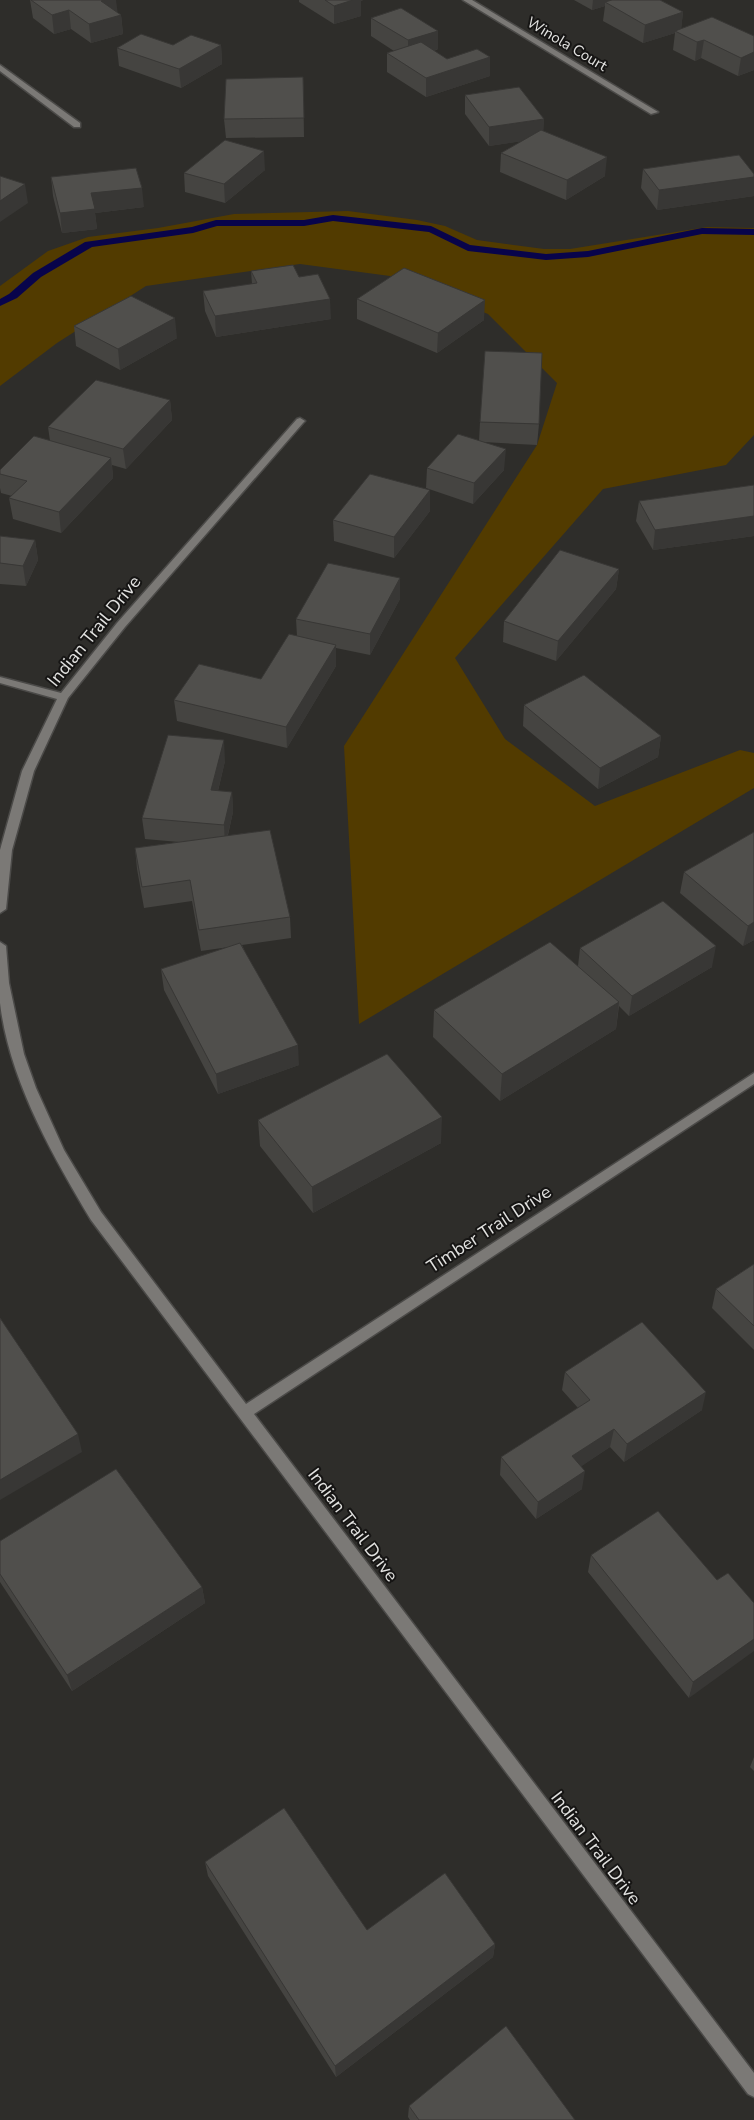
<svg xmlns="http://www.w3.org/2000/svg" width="754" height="2120" viewBox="0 0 754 2120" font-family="'Nunito Sans',sans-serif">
  <rect width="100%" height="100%" fill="#2e2d2a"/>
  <!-- green -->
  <polygon fill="#523b00" points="348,211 417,220 445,226 477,240 544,249 570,249 707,227 754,228 754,435 726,465 603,489 455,658 505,739 595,806 740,750 754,753 754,788 359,1024 344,746 537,445 557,383 488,314 390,276 300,264 146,286 57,343 0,386 0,286 48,251 88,237 158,228 234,214"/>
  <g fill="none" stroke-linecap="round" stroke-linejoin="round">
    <!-- stream -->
    <polygon fill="#08044b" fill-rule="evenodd" points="333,215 431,226 470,245 546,254 588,251 702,228 754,229 754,235 702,234 588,257 546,260 468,251 429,232 333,221 304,226 217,226 193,233 92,247 41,277 17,298 0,306 0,299 9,294 33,273 85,242 192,227 216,220 304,220"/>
    <defs>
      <g id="minor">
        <polygon points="463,0 472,0 658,112 651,114"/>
        <polygon points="0,65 80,123 80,127 74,127 0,71"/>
        <polygon points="300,418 305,421 303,423 125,627 68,698 34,771 12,850 6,909 0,913 0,850 22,771 57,699 0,683 0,677 61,693 117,623 297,419"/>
        <path d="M0 942 6 946 9 983 24 1054 36 1088 64 1150 101 1212 246 1404 754 1073V1084L254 1414 754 2073V2097L748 2094 91 1220C52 1155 9 1079 0 1003 0 983 0 962 0 942Z"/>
      </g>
    </defs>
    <!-- minor casing -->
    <use href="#minor" stroke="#4b4a48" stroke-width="3"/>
    <!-- minor -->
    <use href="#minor" fill="#7b7976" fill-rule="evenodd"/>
  </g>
  <!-- wall -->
  <g fill="#454441">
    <polygon points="30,0 117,12 121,15 123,34 91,43 71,29 54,34 33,18"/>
    <polygon points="299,0 363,0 361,1 361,16 334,24 299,2"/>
    <polygon points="574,0 660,0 683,12 681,29 754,36 754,70 738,76 701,58 695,61 673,50 675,33 643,43 603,21 605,6 592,10"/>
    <polygon points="371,18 438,49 434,51 447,59 490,57 490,76 426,97 387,72 387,53 394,51 371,36"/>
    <polygon points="173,45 221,45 222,64 181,88 119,66 117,48"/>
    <polygon points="303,77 304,137 226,138 224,119"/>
    <polygon points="465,95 544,119 543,131 605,176 566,200 500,172 501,153 522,141 489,146 465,114"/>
    <polygon points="643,169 754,196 657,210 641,188"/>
    <polygon points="265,170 225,203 185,192 184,173"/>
    <polygon points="51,177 144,207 95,213 97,229 62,233 53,196"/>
    <polygon points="251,271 331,319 216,337 205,311 203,291 252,284"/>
    <polygon points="357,299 484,320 437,353 357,319"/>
    <polygon points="74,326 177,338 120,370 76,346"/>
    <polygon points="170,400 172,420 126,469 112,465 113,478 61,533 13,519 9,498 12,496 1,493 0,488 0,470 50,441 48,427"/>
    <polygon points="480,422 539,424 537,445 483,442 504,470 473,504 426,488 427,468 479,441"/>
    <polygon points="754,485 754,536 653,550 636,521 639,501"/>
    <polygon points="430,490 430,511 394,558 334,541 333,520"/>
    <polygon points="0,536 35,540 38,560 26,586 0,584"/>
    <polygon points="619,569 616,589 556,661 503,642 504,621"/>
    <polygon points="400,578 400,599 370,655 336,648 336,666 287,748 177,721 174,700 261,679 297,636 296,619"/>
    <polygon points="524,705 661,736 658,757 598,789 523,726"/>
    <polygon points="225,761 218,791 232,792 233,812 228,835 290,917 291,938 242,945 299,1065 218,1094 164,990 161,969 229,947 201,951 192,901 144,908 137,869 135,848 179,842 145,839 142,818"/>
    <polygon points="754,832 754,940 743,946 680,893 684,872"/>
    <polygon points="580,948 712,967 629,1016 619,1006 616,1029 500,1101 433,1037 434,1010 578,966"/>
    <polygon points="258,1120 441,1143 313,1213 260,1146"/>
    <polygon points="754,1264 754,1350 712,1308 716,1289"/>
    <polygon points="565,1372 702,1410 624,1462 610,1447 581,1466 582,1489 536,1519 500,1475 501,1457 578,1408 562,1390"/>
    <polygon points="0,1541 202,1587 205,1603 72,1691 0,1582"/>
    <polygon points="591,1555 717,1580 728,1573 689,1698 588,1572"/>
    <polygon points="754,1757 754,1771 750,1767"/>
    <polygon points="205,1862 367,1930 495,1944 493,1957 336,2077 208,1876"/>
    <polygon points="409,2106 575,2120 410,2120 408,2117"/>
  </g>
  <!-- shaded-wall -->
  <g fill="#383735">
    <polygon points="105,0 116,0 118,15 101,1"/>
    <polygon points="344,0 363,0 361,1 361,16 334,24 334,6"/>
    <polygon points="593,0 623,0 605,2 605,6 592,10"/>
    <polygon points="69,10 71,29 54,34 52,15"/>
    <polygon points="683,12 681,31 675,31 675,33 643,43 645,25"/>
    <polygon points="121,15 123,34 91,43 89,24"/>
    <polygon points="438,31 438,49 408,59 408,40"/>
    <polygon points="704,40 701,58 695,61 697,42"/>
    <polygon points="221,45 222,64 181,88 179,69"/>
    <polygon points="754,52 754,70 738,76 741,58"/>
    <polygon points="490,57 490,76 426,97 426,78"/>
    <polygon points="544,119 543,138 489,146 489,127"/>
    <polygon points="264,151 265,170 225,203 224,184"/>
    <polygon points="607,157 605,176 566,200 567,180"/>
    <polygon points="754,177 754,196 657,210 659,190"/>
    <polygon points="25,184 28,203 0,222 0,201"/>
    <polygon points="142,188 144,207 95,213 97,229 62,233 60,213 91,193"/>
    <polygon points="330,299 331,319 216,337 215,316"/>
    <polygon points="485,300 484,320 437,353 438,333"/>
    <polygon points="175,318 177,338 120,370 118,349"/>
    <polygon points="170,400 172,420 126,469 123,449"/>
    <polygon points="506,449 504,470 473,504 474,483"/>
    <polygon points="111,458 113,478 61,533 59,512"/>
    <polygon points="430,490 430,511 394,558 394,537"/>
    <polygon points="754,516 754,536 653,550 655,530"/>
    <polygon points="35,540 38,560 26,586 23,566"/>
    <polygon points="619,569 616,589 556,661 558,641"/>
    <polygon points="400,578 400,599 370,655 370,634"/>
    <polygon points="336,645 336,666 287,748 286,727"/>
    <polygon points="661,736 658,757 598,789 600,768"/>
    <polygon points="224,740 225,761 213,811 211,790"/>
    <polygon points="232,792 233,812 225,846 224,825"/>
    <polygon points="754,922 754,940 743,946 748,926"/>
    <polygon points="716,946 712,967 629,1016 632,996"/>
    <polygon points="619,1002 616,1029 500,1101 502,1074"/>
    <polygon points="298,1045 299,1065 218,1094 216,1074"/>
    <polygon points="442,1117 441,1143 313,1213 312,1187"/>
    <polygon points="706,1392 702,1410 624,1462 627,1444"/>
    <polygon points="614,1429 610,1447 570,1474 572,1456"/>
    <polygon points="78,1434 82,1452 0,1500 0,1480"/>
    <polygon points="585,1471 582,1489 536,1519 538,1502"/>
    <polygon points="202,1587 205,1603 72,1691 67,1675"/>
    <polygon points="754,1639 754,1651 689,1698 693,1682"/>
    <polygon points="495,1944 493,1957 336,2077 335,2066"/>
  </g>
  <!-- building -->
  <g fill="#504f4c" stroke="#383735">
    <polygon points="31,0 105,0 101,1 121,15 89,24 69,10 52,15"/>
    <polygon points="325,0 353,0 334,6"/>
    <polygon points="612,0 660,0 683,12 645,25 605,2"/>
    <polygon points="401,8 438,31 408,40 371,18"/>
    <polygon points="712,17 754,36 754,52 741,58 704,40 697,42 675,31"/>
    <polygon points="141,34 173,45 191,35 221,45 179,69 117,48"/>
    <polygon points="421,42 447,59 477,49 490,57 426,78 387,53"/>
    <polygon points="303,77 304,118 224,119 226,79"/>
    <polygon points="519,87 544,119 489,127 465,95"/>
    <polygon points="541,130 607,157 567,180 501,153"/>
    <polygon points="225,140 264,151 224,184 184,173"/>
    <polygon points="739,155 754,174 754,177 659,190 643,169"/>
    <polygon points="136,168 142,188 91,193 95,209 60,213 51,177"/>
    <polygon points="0,176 25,184 0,201"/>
    <polygon points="293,265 299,277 318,274 330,299 215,316 203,291 257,283 251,271"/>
    <polygon points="404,268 485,300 438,333 357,299"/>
    <polygon points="131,296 175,318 118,349 74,326"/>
    <polygon points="485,351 542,353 539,424 480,422"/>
    <polygon points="96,380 170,400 123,449 48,427"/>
    <polygon points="458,434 506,449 474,483 427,468"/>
    <polygon points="34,436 111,458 59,512 9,498 27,481 0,474 0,470"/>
    <polygon points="370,474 430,490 394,537 333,520"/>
    <polygon points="754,485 754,516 655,530 639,501"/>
    <polygon points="0,536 35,540 23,566 0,563"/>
    <polygon points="560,550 619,569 558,641 504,621"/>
    <polygon points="328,563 400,578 370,634 296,619"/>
    <polygon points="289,634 336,645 286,727 174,700 199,664 261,679"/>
    <polygon points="584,675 661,736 600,768 524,705"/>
    <polygon points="168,735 224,740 211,790 232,792 224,825 142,818"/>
    <polygon points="270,830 290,917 199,930 190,880 142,887 135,848"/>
    <polygon points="754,832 754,922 748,926 684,872"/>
    <polygon points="663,901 716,946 632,996 580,948"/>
    <polygon points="550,942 619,1002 502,1074 434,1010"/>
    <polygon points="240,943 298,1045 216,1074 161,969"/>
    <polygon points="387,1054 442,1117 312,1187 258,1120"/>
    <polygon points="754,1264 754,1326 716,1289"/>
    <polygon points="0,1318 78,1434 0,1480"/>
    <polygon points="642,1322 706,1392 627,1444 614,1429 572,1456 585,1471 538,1502 501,1457 590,1400 565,1372"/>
    <polygon points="116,1469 202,1587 67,1675 0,1574 0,1541"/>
    <polygon points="658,1511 717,1580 728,1573 754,1603 754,1639 693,1682 591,1555"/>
    <polygon points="284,1808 367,1930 445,1873 495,1944 335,2066 205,1862"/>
    <polygon points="506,2026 575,2120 419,2120 409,2106"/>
  </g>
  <g text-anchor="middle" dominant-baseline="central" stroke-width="4" stroke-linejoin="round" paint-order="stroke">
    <!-- far-street labels -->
    <g font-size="15" fill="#e2e2e0" stroke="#161514">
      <text transform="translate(567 44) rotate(31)">Winola Court</text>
    </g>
    <!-- street labels -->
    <g font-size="18" fill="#e2e2e0" stroke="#161514">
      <text transform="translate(94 631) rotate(-51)">Indian Trail Drive</text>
      <text transform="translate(489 1229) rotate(-33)">Timber Trail Drive</text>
      <text transform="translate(353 1525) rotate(53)">Indian Trail Drive</text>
      <text transform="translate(596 1848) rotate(53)">Indian Trail Drive</text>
    </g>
  </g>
</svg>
